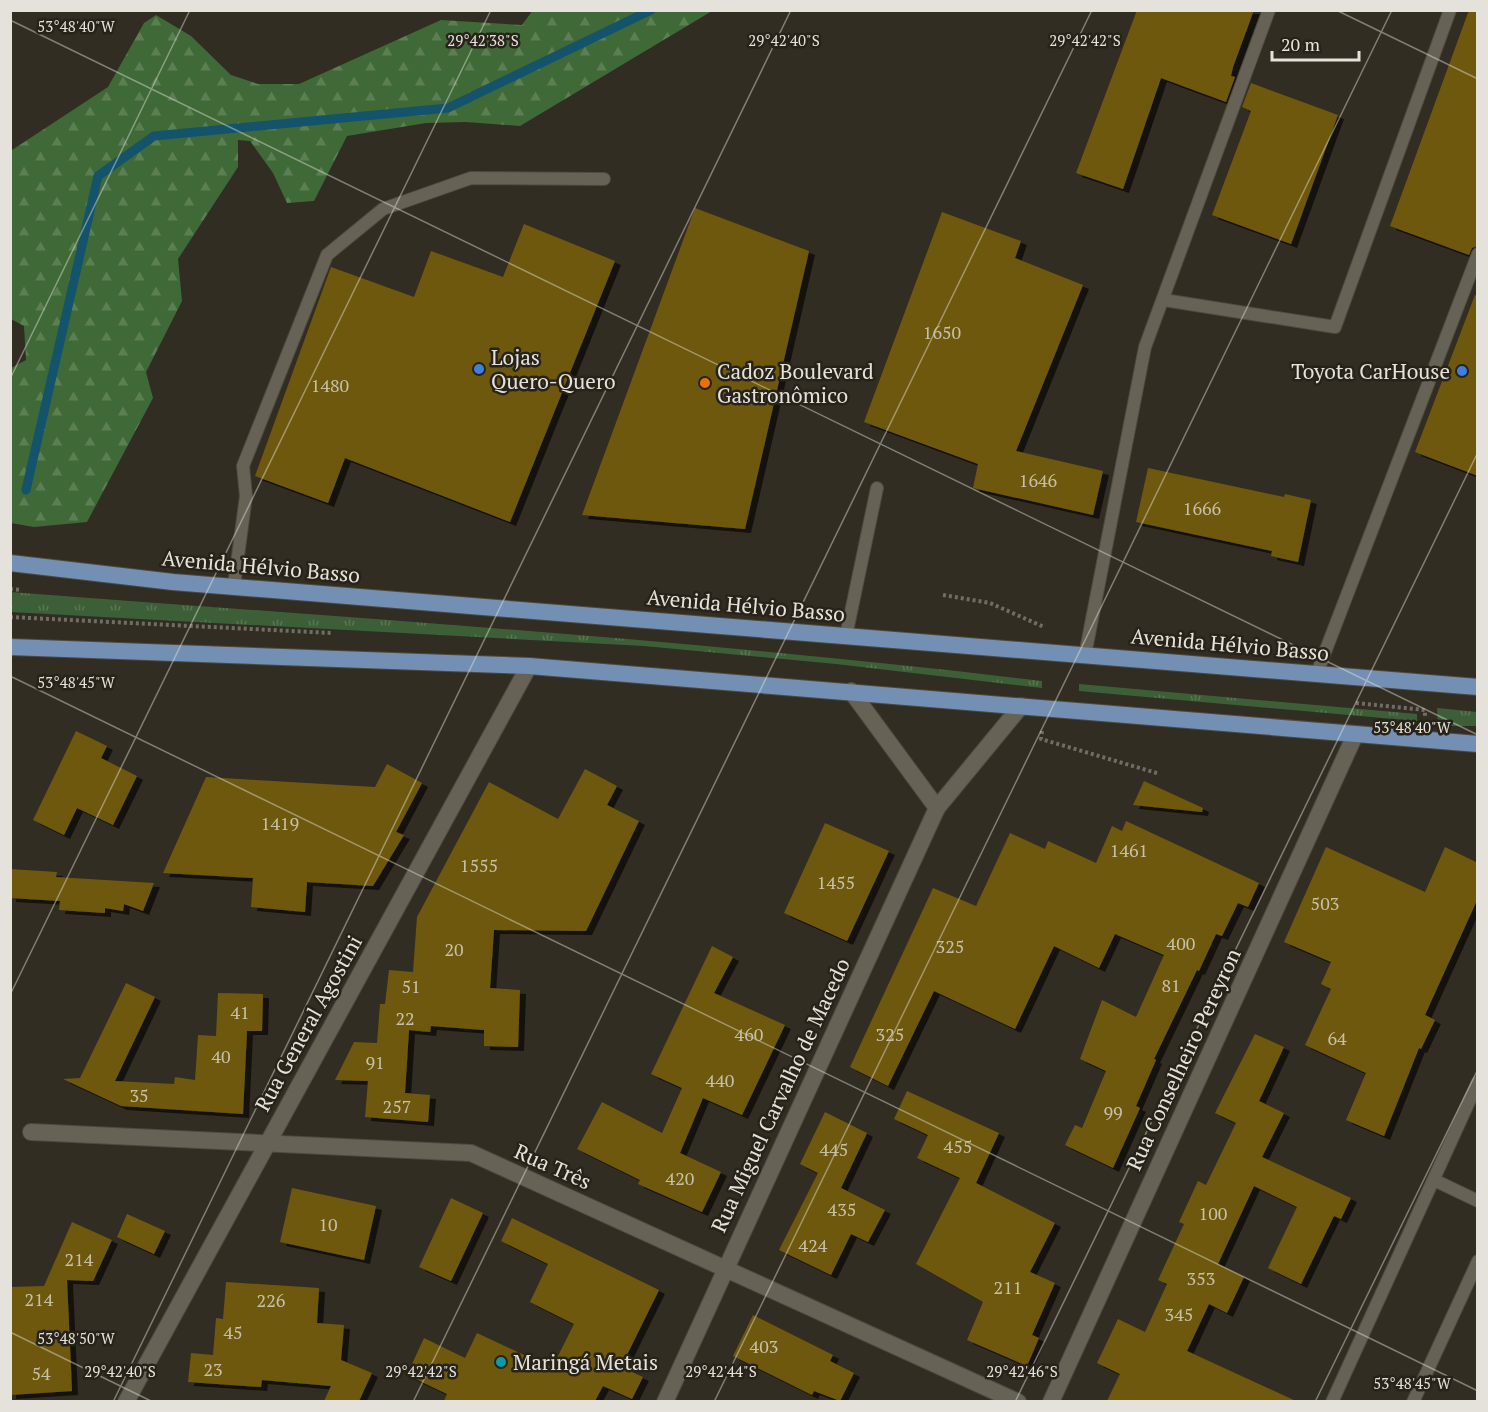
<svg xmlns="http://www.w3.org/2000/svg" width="1488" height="1412" viewBox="0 0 1488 1412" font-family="'PT Serif',serif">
  <defs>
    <pattern id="grass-tufts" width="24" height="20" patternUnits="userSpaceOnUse" patternTransform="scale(1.5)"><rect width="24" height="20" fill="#3d5f37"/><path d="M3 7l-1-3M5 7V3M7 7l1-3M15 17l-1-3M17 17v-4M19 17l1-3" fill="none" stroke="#597653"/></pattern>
    <pattern id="forest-firs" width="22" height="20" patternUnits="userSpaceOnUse" patternTransform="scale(1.5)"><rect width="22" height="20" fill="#3f6937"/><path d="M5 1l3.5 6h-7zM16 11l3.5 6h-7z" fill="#5b7e53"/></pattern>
    <filter id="shadow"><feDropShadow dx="6" dy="4" stdDeviation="0" flood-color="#0009"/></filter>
  </defs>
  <rect width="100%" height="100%" fill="#312d22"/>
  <!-- grass -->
  <g fill="url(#grass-tufts)">
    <path d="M10 592C355 618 699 640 1042 681V688L836 664 644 646 11 612Z"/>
    <polygon points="1079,684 1417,714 1417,721 1079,691"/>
    <polygon points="1437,708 1477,712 1477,726 1438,726"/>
  </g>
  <!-- forest -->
  <polygon fill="url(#forest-firs)" points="533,10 712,11 520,126 466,122 426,123 347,136 314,201 287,203 273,173 250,141 238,140 238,167 178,259 182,301 146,372 153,398 87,522 34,527 11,523 11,368 26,360 24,326 11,319 12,150 108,87 144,23 156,15 191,36 231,75 258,84 299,84 441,20 522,25"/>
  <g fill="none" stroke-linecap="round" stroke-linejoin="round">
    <!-- stream -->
    <polyline stroke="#13536b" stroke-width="9" points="26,490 98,176 154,136 448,108 651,10"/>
  </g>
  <!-- building -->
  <g fill="#6e580c" filter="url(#shadow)">
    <polygon points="1137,10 1254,10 1233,67 1231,76 1235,77 1226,102 1161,78 1123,189 1076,173"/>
    <polygon points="1469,10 1478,10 1478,246 1472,248 1469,255 1390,226"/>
    <polygon points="1251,83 1338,115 1291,244 1212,215 1251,111 1242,107"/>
    <polygon points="695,208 809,251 745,529 582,515"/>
    <polygon points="942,212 1021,241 1015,258 1083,285 1016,451 1103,471 1093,515 973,488 978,464 864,422"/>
    <polygon points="524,224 615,261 510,522 345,458 328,503 255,476 331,267 414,297 431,251 503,277"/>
    <polygon points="1475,295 1478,296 1478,476 1415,452"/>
    <polygon points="1148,468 1284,497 1285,494 1311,500 1298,562 1271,556 1272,551 1136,522"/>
    <polygon points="76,731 107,746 101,758 137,776 113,825 77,808 64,835 33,820"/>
    <polygon points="387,764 422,783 396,832 404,835 373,886 307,882 305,912 251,907 253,878 163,873 206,777 375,787"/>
    <polygon points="585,769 617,786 607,805 639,821 586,931 494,930 490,988 520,990 518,1047 484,1046 484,1030 431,1026 430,1032 409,1030 405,1093 430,1095 428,1122 365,1117 368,1081 335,1080 354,1042 377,1043 380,1004 385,1004 389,970 413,972 417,917 489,782 558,819"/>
    <polygon points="1144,781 1203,808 1202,812 1133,805"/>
    <polygon points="1126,821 1259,883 1248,907 1238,903 1222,936 1216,934 1199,971 1197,970 1154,1059 1156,1060 1136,1106 1140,1108 1113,1168 1065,1145 1075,1125 1082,1128 1106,1071 1080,1059 1102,1000 1136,1017 1164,955 1115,934 1099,968 1054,946 1015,1029 934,991 888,1086 850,1067 933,888 976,906 1010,833 1045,849 1048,841 1096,863 1112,826 1122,831"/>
    <polygon points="825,823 889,851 847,941 784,913"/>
    <polygon points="1326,847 1425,892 1445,847 1478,863 1478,898 1425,1015 1435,1020 1421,1049 1419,1048 1384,1136 1346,1120 1366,1073 1305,1045 1331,989 1321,984 1331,962 1284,942"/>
    <polygon points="10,869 57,872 56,877 154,883 143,911 124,904 123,911 105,908 105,913 59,910 60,901 10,898"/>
    <polygon points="712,946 733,957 714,993 785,1025 742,1115 703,1098 680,1153 721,1172 702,1212 638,1184 640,1180 577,1149 602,1102 662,1133 682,1088 651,1074"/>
    <polygon points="126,983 155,997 115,1081 174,1084 175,1077 195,1080 198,1035 216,1036 218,993 263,994 262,1031 247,1031 243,1114 121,1106 63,1079 80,1078"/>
    <polygon points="1255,1034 1284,1047 1259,1101 1284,1113 1262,1157 1351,1198 1341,1219 1334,1216 1301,1284 1268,1268 1297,1207 1254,1186 1218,1264 1244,1277 1227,1313 1209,1304 1187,1351 1296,1401 1107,1401 1120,1374 1097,1363 1118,1319 1145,1332 1167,1284 1158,1280 1184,1224 1179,1222 1198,1181 1206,1185 1236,1123 1215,1113"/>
    <polygon points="907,1091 999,1133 976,1183 1055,1223 1030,1272 1055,1283 1032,1335 1039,1338 1027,1366 967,1340 983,1302 916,1264 960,1178 917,1158 928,1135 894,1119"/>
    <polygon points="825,1112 867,1133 841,1188 885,1210 868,1242 851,1234 831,1275 779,1250 818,1173 800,1164"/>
    <polygon points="292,1188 376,1206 364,1260 280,1242"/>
    <polygon points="451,1198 483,1213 451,1281 419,1267"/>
    <polygon points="127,1214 165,1231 154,1254 117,1237"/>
    <polygon points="512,1218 659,1290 621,1367 643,1377 632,1399 603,1386 595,1401 444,1401 447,1394 407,1375 424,1338 465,1358 477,1333 552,1368 574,1324 530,1302 548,1264 501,1241"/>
    <polygon points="72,1222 112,1240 93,1281 67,1280 72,1391 10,1395 10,1287 44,1286"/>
    <polygon points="226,1282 319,1288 317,1323 344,1325 341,1360 372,1373 359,1401 324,1401 331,1386 262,1380 261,1387 188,1382 191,1353 213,1355 216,1318 223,1319"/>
    <polygon points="753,1315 833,1355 830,1361 854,1373 840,1401 814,1391 812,1395 733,1356"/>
  </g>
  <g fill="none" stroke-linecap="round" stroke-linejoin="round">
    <defs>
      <g id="service">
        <polyline points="1164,300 1335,327 1450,10"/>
        <polyline points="234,586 246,496 243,466 327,255 383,209 471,178 604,179"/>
        <polyline points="846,636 877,488"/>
        <polyline points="1085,655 1145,347 1269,10"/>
        <polyline points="1317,673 1478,254"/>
        <polyline points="1434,1180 1478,1201"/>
        <polyline points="1332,1402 1478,1082"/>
        <polyline points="1413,1402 1478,1261"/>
      </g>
      <g id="minor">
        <polyline points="851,691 937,808"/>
        <polyline points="31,1132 471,1153 1018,1402"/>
        <polyline points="126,1402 529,666"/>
        <polyline points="665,1402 937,808 1021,706"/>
        <polyline points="1051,1402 1355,735"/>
      </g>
      <g id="primary">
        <polyline points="10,563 173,582 1478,687"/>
        <polyline points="10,647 529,666 1478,744"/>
      </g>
    </defs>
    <!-- service casing -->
    <use href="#service" stroke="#4e4a41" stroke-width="14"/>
    <!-- minor casing -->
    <use href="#minor" stroke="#4e4a41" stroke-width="18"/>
    <!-- primary casing -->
    <use href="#primary" stroke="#4e4a41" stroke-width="18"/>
    <!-- path -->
    <g stroke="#716d64" stroke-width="4" stroke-dasharray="3 3" stroke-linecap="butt">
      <polyline points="10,589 22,590"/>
      <polyline points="943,595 990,603 1044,627"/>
      <polyline points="10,617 332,633"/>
      <polyline points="1356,703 1425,710 1425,718"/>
      <polyline points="1042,731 1041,739 1160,774"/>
    </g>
    <!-- service -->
    <use href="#service" stroke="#666256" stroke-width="12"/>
    <!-- minor -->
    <use href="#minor" stroke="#666256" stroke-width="16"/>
    <!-- primary -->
    <use href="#primary" stroke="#7390b4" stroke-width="16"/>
  </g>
  <!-- ticks -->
  <path fill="none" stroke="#e5e2dc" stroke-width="1.5" stroke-opacity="0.45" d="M1336 10 1478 79M10 20 1478 735M10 379 190 10M10 676 1478 1391M10 995 491 10M10 1332 153 1402M113 1402 791 10M413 1402 1092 10M714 1402 1392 10M1015 1402 1478 452M1315 1402 1478 1069"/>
  <!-- markers -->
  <g fill="#3f7fe0" stroke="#272319" stroke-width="2">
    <circle cx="479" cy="369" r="6"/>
    <circle cx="1462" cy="371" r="6"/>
  </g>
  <circle fill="#e8710a" stroke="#272319" stroke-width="2" cx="705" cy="383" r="6"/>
  <circle fill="#0f9aa8" stroke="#272319" stroke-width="2" cx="501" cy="1362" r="6"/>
  <g text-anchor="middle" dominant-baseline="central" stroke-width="5" stroke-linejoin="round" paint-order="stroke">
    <!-- number labels -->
    <g font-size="18" fill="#c7c0a8">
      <text x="942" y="332">1650</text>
      <text x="330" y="385">1480</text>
      <text x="1038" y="480">1646</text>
      <text x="1202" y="508">1666</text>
      <text x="280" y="823">1419</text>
      <text x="1129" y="850">1461</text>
      <text x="479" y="865">1555</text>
      <text x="836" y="882">1455</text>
      <text x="1325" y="903">503</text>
      <text x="1181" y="943">400</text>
      <text x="950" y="946">325</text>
      <text x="454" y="949">20</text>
      <text x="1171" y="985">81</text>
      <text x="411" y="986">51</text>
      <text x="240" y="1012">41</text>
      <text x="405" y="1018">22</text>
      <text x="749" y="1034">460</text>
      <text x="890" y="1034">325</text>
      <text x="1337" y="1038">64</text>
      <text x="221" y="1056">40</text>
      <text x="375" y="1062">91</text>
      <text x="720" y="1080">440</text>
      <text x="139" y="1095">35</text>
      <text x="397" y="1106">257</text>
      <text x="1113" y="1112">99</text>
      <text x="958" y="1146">455</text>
      <text x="834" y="1149">445</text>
      <text x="680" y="1178">420</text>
      <text x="842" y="1209">435</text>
      <text x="1213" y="1213">100</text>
      <text x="328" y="1224">10</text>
      <text x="813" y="1245">424</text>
      <text x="79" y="1259">214</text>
      <text x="1201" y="1278">353</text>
      <text x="1008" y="1287">211</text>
      <text x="39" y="1299">214</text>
      <text x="271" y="1300">226</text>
      <text x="1179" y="1314">345</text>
      <text x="233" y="1332">45</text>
      <text x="764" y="1346">403</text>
      <text x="213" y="1369">23</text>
      <text x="41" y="1373">54</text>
    </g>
    <!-- poi labels -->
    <g font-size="21" fill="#e5e2dc" stroke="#272319" text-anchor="start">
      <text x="491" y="357">Lojas<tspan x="491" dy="24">Quero-Quero</tspan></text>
      <text x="717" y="371">Cadoz Boulevard<tspan x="717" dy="24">Gastronômico</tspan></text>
      <text x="1450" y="371" text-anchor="end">Toyota CarHouse</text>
      <text x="513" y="1362">Maringá Metais</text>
    </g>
    <!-- street labels -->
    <g font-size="21" fill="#e5e2dc" stroke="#272319">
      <text transform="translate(261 566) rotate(5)">Avenida Hélvio Basso</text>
      <text transform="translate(746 605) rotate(5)">Avenida Hélvio Basso</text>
      <text transform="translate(1230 644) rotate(5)">Avenida Hélvio Basso</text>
      <text transform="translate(308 1023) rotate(-61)">Rua General Agostini</text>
      <text transform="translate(1183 1059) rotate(-65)">Rua Conselheiro Pereyron</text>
      <text transform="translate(780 1095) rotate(-65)">Rua Miguel Carvalho de Macedo</text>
      <text transform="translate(553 1166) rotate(24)">Rua Três</text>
    </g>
  </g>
  <g font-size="15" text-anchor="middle" fill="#e5e2dc" stroke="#272319" stroke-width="5" stroke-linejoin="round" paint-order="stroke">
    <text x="76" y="32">53°48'40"W</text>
    <text x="1085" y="46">29°42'42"S</text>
    <text x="483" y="46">29°42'38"S</text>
    <text x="784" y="46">29°42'40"S</text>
    <text x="76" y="688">53°48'45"W</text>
    <text x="1412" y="733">53°48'40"W</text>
    <text x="76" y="1344">53°48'50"W</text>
    <text x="120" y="1377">29°42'40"S</text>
    <text x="421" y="1377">29°42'42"S</text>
    <text x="721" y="1377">29°42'44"S</text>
    <text x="1022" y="1377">29°42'46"S</text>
    <text x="1412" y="1389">53°48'45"W</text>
  </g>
  <!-- border -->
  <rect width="1488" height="1412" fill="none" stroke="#e5e2dc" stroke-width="24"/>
  <!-- scale -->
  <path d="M1272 51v9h87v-9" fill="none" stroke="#e5e2dc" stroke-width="3"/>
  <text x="1281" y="51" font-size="18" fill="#e5e2dc" stroke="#272319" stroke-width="4.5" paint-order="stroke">20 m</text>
</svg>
